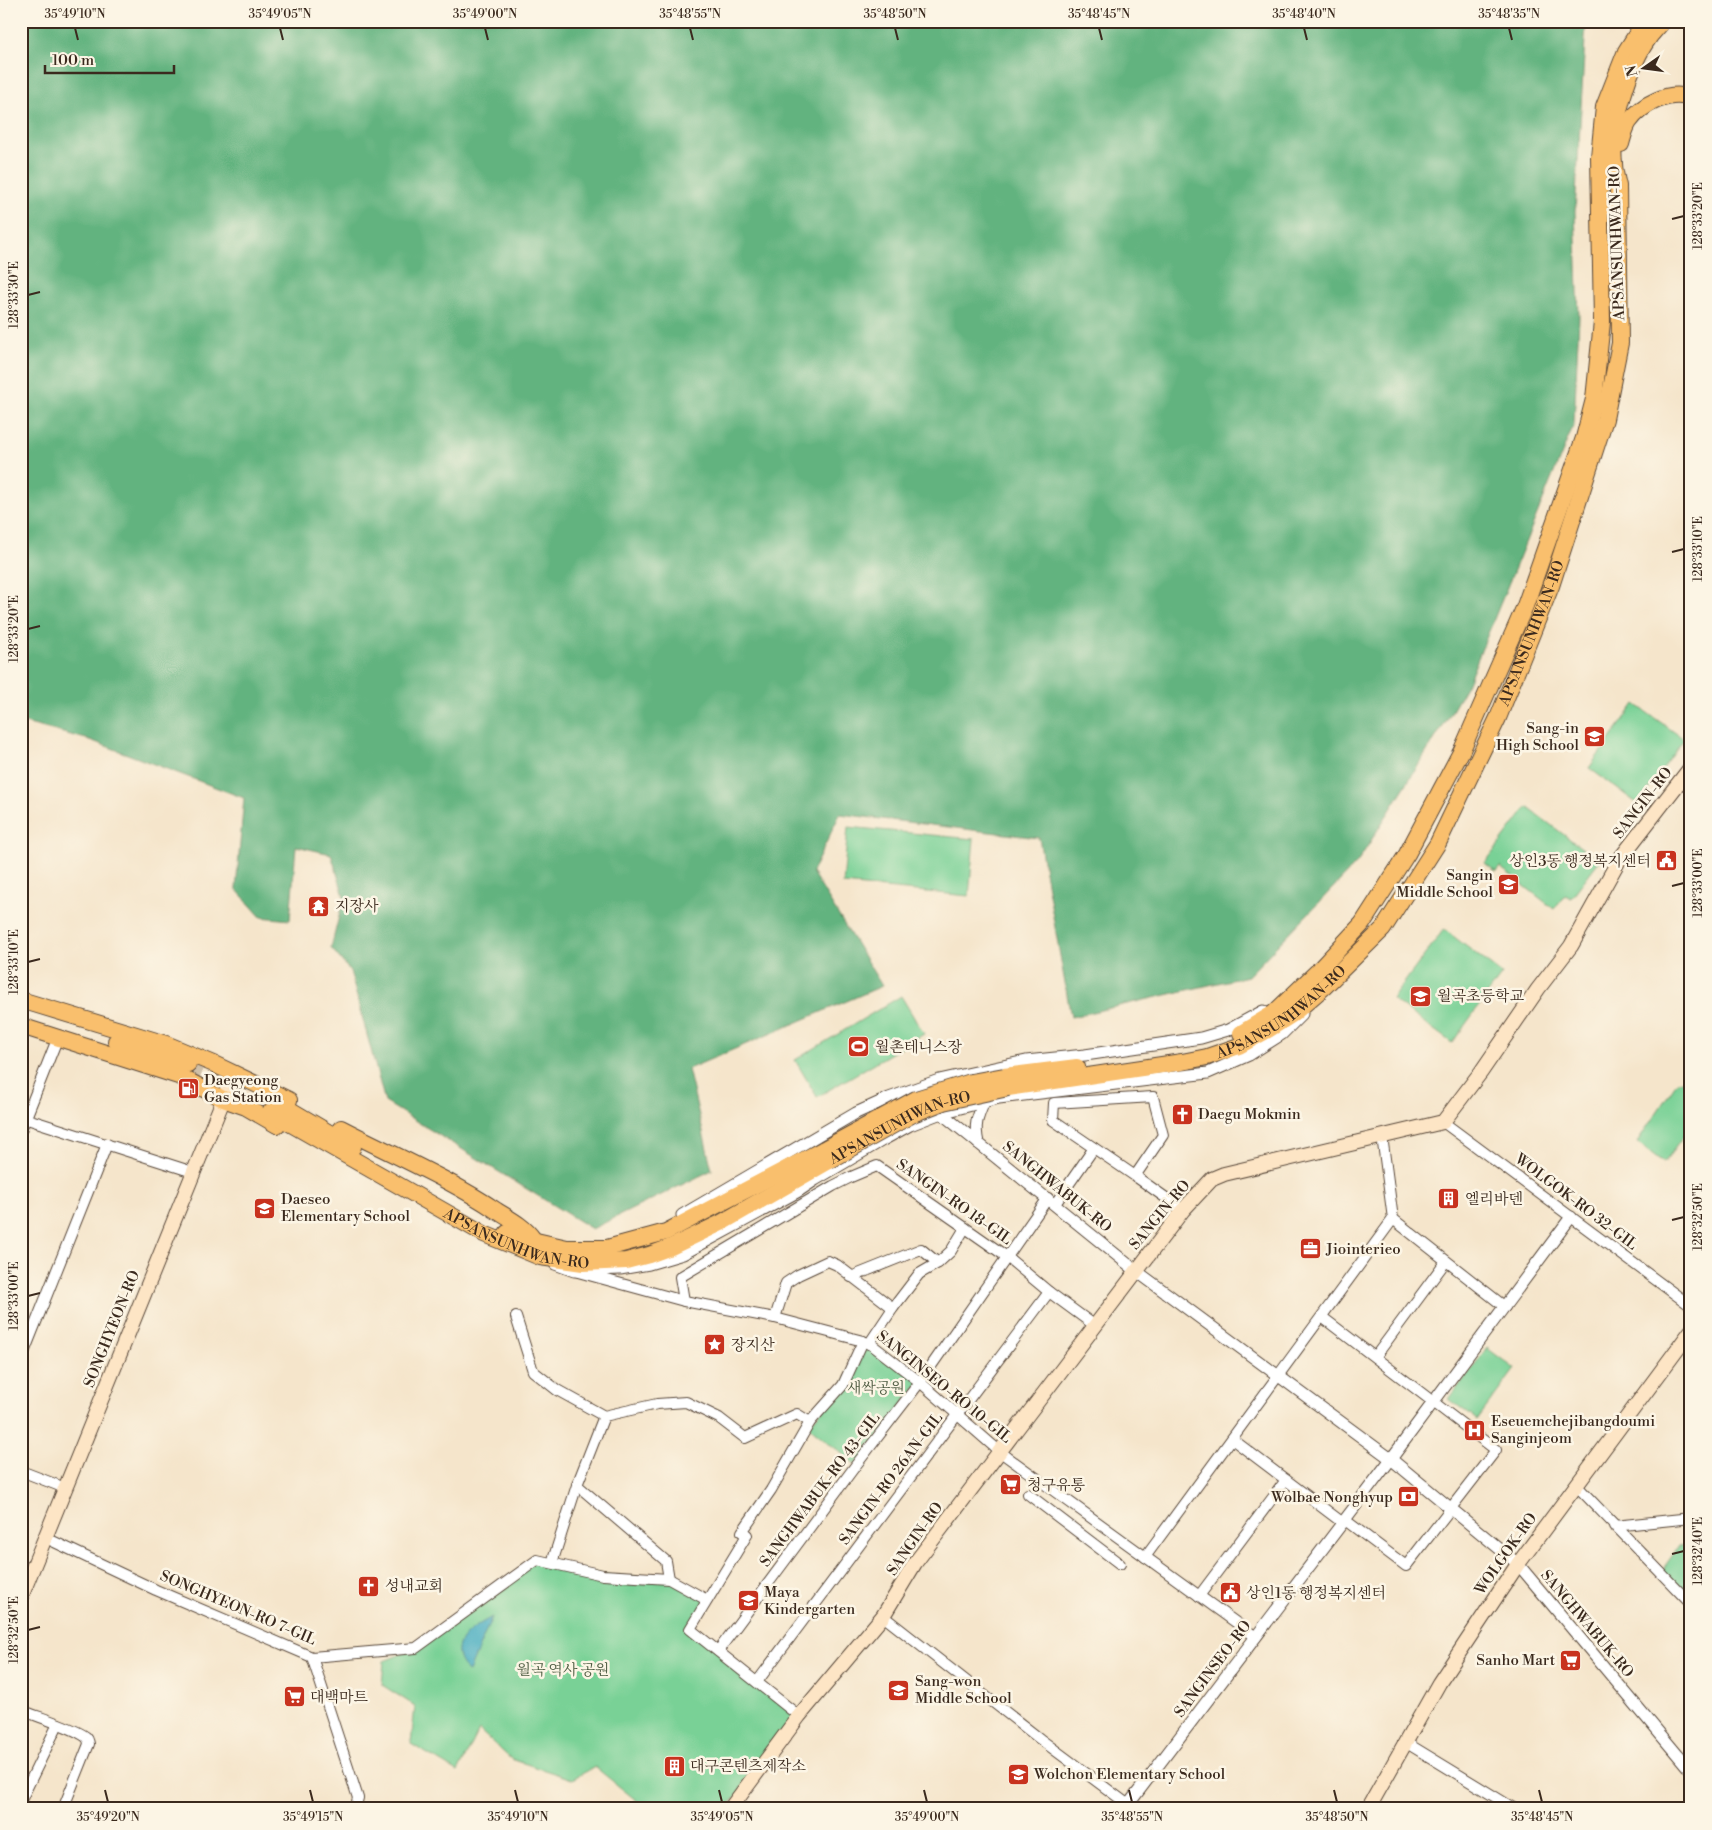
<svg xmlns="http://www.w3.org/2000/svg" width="1712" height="1830" viewBox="0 0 1712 1830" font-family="'Libre Bodoni','Noto Serif KR',serif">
  <rect width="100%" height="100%" fill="#fcf5e5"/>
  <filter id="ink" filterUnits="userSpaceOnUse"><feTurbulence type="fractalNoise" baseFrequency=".02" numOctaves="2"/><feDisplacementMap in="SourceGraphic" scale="10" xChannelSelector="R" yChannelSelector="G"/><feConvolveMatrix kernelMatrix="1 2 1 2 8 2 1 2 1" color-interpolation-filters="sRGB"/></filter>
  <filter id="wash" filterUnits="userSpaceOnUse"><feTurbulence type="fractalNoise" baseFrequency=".0096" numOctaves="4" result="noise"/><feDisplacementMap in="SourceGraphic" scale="20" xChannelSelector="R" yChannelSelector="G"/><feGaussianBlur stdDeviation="1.12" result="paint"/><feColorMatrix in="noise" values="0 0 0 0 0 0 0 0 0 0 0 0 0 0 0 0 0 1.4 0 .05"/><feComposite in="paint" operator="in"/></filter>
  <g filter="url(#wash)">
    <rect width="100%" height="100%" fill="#f5e5cb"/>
    <!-- green -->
    <g fill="#79d196" stroke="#5a7e5a">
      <polygon points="1635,704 1684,739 1638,804 1589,768"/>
      <polygon points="1527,807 1599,861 1571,898 1565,895 1554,909 1500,867 1496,872 1485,863"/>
      <polygon points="848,827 974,839 969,896 843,884"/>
      <polygon points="1444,929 1502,974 1452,1043 1392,999"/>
      <polygon points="901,996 924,1034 817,1097 795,1060"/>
      <polygon points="1691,1079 1691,1126 1664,1163 1637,1142 1677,1082"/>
      <polygon points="863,1341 920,1382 856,1465 808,1426 843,1385"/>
      <polygon points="1487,1348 1515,1369 1477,1420 1449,1399"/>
      <polygon points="1691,1544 1691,1604 1660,1573 1679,1546"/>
      <polygon points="537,1560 603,1575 669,1579 707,1600 690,1629 799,1716 726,1809 647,1809 595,1767 572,1779 511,1759 479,1730 458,1772 411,1744 415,1706 382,1685 384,1661 416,1648"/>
    </g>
    <!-- forest -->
    <polygon fill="#62b37f" stroke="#4e6e4e" points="21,21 1586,21 1575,212 1579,317 1574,424 1467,685 1446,721 1357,863 1248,976 1071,1017 1039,838 840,814 812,872 882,986 688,1069 712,1170 592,1229 385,1102 350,971 331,948 344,896 331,854 296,846 290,920 261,917 236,889 244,798 90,740 21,722"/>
    <!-- water -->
    <path fill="#40aac0" stroke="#3e6a6f" d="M492 1617 469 1671 468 1672C465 1668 460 1663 459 1658 452 1638 478 1625 492 1617Z"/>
  </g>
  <g filter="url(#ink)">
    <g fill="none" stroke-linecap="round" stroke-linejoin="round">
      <!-- trunk-tunnel -->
      <polyline stroke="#d0c0a8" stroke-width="16" stroke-dasharray="16 8" stroke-linecap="butt" points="188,1064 243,1087"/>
      <defs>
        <g id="minor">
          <polyline points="21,1117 193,1172"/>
          <polyline points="1443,1122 1691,1306"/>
          <polyline points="21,1130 58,1037"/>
          <polyline points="1135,1176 1053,1120 1054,1103 1153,1097 1163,1135 1135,1176 1183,1210"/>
          <polyline points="1055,1204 1094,1148"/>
          <polyline points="1393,1219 1505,1307"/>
          <polyline points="578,1272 684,1301 775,1318 863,1341 872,1345 920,1382 999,1451 1256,1637"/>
          <polyline points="851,1277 921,1249 938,1263"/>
          <polyline points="684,1301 680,1277 833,1186 851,1177 877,1166 1007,1257 1049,1292 1094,1325"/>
          <polyline points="516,1317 533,1371 557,1390 604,1416 657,1404 686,1402 719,1418 745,1438 797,1414 810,1422"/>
          <polyline points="1322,1317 1496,1450 1406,1566 1345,1520"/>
          <polyline points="775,1318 786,1283 798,1275 828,1261 837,1265 893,1308"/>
          <polyline points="869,1344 893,1308 919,1274 938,1263 951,1251 965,1228"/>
          <polyline points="1375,1357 1446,1261"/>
          <polyline points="21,1360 107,1144"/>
          <polyline points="1232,1439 1343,1523"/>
          <polyline points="21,1471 65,1488"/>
          <polyline points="577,1485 666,1561 669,1579"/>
          <polyline points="1576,1485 1691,1604"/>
          <polyline points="1028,1494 1120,1564"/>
          <polyline points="1614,1526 1691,1518"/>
          <polyline points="46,1538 156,1590 312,1657 416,1648 537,1560 603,1575 669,1579 707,1600"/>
          <polyline points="1145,1557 1393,1219 1382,1136"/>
          <polyline points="552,1563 577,1485 604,1416"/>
          <polyline points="1199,1596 1286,1480"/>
          <polyline points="883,1616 1040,1739 1134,1809"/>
          <polyline points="718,1651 856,1465 920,1382 1048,1198"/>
          <polyline points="312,1657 358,1798 355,1809"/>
          <polyline points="757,1682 1049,1292"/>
          <path d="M21 1710C38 1717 73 1727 86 1737 89 1740 88 1740 89 1744L63 1809"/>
          <polyline points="799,1716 690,1629 747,1535 742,1532 771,1490 810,1422 843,1385 863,1341"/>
          <polyline points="1405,1742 1515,1809"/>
          <polyline points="21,1800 58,1724"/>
        </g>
        <g id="tertiary">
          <polyline points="916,1089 941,1113 1135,1270 1391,1459 1518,1564 1691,1771"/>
          <path d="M978 1143C974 1125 977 1118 984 1102"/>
          <polyline points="682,1215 856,1113 889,1098 939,1080 1026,1061 1085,1055 1201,1038 1228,1030 1263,1011"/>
          <polyline points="555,1264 574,1271 620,1269 649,1264 683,1254 797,1192 815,1180 883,1140 910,1125 941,1113 999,1098 1208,1073 1249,1055 1282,1034 1302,1014"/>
          <polyline points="1125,1809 1391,1459 1571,1217"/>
        </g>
        <g id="secondary">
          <polyline points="21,1597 234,1073"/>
          <polyline points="730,1809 799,1716 883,1616 915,1563 1183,1210 1212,1179 1224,1174 1443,1122 1481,1072 1538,989 1571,946 1619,860 1691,767"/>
          <polyline points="1368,1809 1439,1683 1518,1564 1691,1331"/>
        </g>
        <g id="trunk">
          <path d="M1621 144C1623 137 1625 128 1629 122 1642 104 1669 90 1691 98"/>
          <polyline points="21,1000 166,1044 214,1064 289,1100"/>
          <polyline points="21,1026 181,1077 223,1099 246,1107 277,1125"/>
          <polyline points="1241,1033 1274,1013 1319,970 1362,924 1407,854 1461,752 1525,606 1584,438 1594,399 1602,322 1599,157 1604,107 1626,51 1645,21"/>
          <polyline points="116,1041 188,1064"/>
          <polyline points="1004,1076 1077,1067"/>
          <path id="s1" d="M1008 1088 1182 1062 1207 1057 1239 1046 1268 1030 1293 1014 1324 987 1383 929 1438 843 1498 718 1551 586 1605 419 1620 343 1618 186C1616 178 1614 170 1614 163 1610 128 1629 64 1650 36 1654 31 1659 26 1663 21"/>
          <polyline points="275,1101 353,1147"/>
          <path id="s2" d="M270 1112 484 1234 540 1257 583 1263 626 1261 649 1255 671 1247 721 1223 829 1161"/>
          <path d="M341 1128C393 1155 448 1178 497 1211 510 1219 525 1227 533 1239"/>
          <polyline points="507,1233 523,1238 567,1248 607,1248 666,1232 824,1149"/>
        </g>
      </defs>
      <!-- minor casing -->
      <use href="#minor" stroke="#574638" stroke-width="12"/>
      <!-- tertiary casing -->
      <use href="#tertiary" stroke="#574638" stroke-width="13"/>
      <!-- secondary casing -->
      <use href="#secondary" stroke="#574638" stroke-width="16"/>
      <!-- trunk casing -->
      <use href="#trunk" stroke="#574638" stroke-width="18"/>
      <!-- minor -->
      <use href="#minor" stroke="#fff" stroke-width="10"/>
      <!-- tertiary -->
      <use href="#tertiary" stroke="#fff" stroke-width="11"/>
      <!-- secondary -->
      <use href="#secondary" stroke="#fde5c5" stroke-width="14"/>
      <!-- trunk -->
      <use href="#trunk" stroke="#f9bf6d" stroke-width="16"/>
      <defs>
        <g id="trunk-bridge">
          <polyline points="824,1149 916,1099 971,1082 1004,1076"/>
          <path id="s3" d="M829 1161 915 1113 943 1102 1008 1088"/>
        </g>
      </defs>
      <!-- trunk-bridge casing -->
      <use href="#trunk-bridge" stroke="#574638" stroke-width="18" stroke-linecap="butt"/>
      <!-- trunk-bridge -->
      <use href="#trunk-bridge" stroke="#f9bf6d" stroke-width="16"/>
    </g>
  </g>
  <!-- ticks -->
  <path fill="none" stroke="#3b2a1e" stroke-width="2" d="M75 28 78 40M280 28 283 40M485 28 488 40M690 28 693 40M895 28 898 40M1099 28 1102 40M1304 28 1307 40M1509 28 1512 40M1672 219 1684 216M28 295 40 292M1672 552 1684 549M28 629 40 626M1672 886 1684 883M28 962 40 959M1672 1220 1684 1217M28 1296 40 1293M1672 1554 1684 1551M28 1630 40 1627M105 1790 108 1802M310 1790 313 1802M515 1790 518 1802M719 1790 722 1802M924 1790 927 1802M1129 1790 1132 1802M1334 1790 1337 1802M1539 1790 1542 1802"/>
  <!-- icons -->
  <defs>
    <symbol id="school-square" viewBox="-11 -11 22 22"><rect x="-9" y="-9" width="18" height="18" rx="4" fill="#c8321e" stroke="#fcf5e5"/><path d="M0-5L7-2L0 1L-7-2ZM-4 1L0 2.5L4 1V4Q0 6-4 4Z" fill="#fff"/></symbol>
    <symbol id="civic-square" viewBox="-11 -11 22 22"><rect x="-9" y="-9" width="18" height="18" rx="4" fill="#c8321e" stroke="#fcf5e5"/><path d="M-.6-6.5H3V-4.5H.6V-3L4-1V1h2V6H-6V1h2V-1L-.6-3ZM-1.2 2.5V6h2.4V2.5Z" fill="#fff"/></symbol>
    <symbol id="temple-square" viewBox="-11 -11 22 22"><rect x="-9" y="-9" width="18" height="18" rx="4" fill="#c8321e" stroke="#fcf5e5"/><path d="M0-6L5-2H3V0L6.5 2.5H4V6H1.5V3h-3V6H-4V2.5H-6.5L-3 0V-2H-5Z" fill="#fff"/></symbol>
    <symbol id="stadium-square" viewBox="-11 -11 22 22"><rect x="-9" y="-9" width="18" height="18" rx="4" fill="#c8321e" stroke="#fcf5e5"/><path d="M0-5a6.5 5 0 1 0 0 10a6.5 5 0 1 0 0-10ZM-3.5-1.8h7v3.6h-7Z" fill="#fff"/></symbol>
    <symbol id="fuel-square" viewBox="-11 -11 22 22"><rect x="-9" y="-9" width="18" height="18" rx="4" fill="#c8321e" stroke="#fcf5e5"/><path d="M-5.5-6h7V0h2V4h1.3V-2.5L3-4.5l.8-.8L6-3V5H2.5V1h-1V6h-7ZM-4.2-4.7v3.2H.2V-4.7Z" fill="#fff"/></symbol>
    <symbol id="church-square" viewBox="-11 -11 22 22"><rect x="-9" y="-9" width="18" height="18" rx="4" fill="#c8321e" stroke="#fcf5e5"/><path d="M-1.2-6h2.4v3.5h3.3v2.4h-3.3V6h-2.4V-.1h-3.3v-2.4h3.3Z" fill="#fff"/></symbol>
    <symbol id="building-square" viewBox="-11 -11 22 22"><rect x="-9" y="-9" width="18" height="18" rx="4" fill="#c8321e" stroke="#fcf5e5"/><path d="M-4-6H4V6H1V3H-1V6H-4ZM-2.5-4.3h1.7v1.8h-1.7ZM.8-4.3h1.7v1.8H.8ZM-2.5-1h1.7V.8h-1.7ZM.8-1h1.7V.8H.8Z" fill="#fff"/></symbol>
    <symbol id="office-square" viewBox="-11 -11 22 22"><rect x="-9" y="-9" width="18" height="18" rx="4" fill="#c8321e" stroke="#fcf5e5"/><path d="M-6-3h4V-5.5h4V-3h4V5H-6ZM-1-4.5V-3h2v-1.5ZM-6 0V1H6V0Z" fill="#fff"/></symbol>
    <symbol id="sight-square" viewBox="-11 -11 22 22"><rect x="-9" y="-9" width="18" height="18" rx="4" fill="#c8321e" stroke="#fcf5e5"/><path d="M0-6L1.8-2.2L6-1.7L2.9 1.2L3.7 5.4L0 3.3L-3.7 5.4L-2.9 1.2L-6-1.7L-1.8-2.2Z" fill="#fff"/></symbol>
    <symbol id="hospital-square" viewBox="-11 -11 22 22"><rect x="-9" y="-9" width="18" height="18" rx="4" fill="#c8321e" stroke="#fcf5e5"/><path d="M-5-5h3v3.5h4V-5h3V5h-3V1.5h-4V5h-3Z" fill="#fff"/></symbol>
    <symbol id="supermarket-square" viewBox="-11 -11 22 22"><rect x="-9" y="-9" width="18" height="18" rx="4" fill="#c8321e" stroke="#fcf5e5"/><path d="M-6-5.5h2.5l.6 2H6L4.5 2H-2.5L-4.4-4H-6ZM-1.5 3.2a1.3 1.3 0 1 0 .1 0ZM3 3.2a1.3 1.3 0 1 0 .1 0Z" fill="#fff"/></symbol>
    <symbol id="bank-square" viewBox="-11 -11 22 22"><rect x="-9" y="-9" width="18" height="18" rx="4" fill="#c8321e" stroke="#fcf5e5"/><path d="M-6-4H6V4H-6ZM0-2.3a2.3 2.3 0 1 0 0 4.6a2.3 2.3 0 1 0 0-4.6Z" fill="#fff"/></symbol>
  </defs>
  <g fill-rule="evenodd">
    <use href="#school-square" x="1582" y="724" width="25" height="25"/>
    <use href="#civic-square" x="1654" y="848" width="25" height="25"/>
    <use href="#school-square" x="1496" y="872" width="25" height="25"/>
    <use href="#temple-square" x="306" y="894" width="25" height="25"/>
    <use href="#school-square" x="1408" y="984" width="25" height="25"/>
    <use href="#stadium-square" x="846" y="1034" width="25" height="25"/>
    <use href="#fuel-square" x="176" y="1076" width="25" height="25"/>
    <use href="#church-square" x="1170" y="1102" width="25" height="25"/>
    <use href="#building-square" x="1436" y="1186" width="25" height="25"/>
    <use href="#school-square" x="252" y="1196" width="25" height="25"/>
    <use href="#office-square" x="1298" y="1236" width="25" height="25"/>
    <use href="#sight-square" x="702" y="1332" width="25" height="25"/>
    <use href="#hospital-square" x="1462" y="1418" width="25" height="25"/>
    <use href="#supermarket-square" x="998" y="1472" width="25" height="25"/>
    <use href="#bank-square" x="1396" y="1484" width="25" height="25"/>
    <use href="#church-square" x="356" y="1574" width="25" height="25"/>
    <use href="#civic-square" x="1218" y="1580" width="25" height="25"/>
    <use href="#school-square" x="736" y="1588" width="25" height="25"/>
    <use href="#supermarket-square" x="1558" y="1648" width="25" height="25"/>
    <use href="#school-square" x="886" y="1678" width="25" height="25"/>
    <use href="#supermarket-square" x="282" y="1684" width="25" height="25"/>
    <use href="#building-square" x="662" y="1754" width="25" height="25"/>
    <use href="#school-square" x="1006" y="1762" width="25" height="25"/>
  </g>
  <g text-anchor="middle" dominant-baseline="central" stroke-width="5" stroke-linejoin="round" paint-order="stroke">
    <!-- street labels -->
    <g font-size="15" fill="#3b2a1e" stroke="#fcf5e5">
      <text transform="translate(1617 243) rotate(-92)">APSANSUNHWAN-RO</text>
      <text stroke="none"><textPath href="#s1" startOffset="754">APSANSUNHWAN-RO</textPath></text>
      <text transform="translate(1643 803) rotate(-52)">SANGIN-RO</text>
      <text stroke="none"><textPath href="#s1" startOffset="289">APSANSUNHWAN-RO</textPath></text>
      <text stroke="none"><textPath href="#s3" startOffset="79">APSANSUNHWAN-RO</textPath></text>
      <text transform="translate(1057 1187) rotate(39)">SANGHWABUK-RO</text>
      <text transform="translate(954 1202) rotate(35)">SANGIN-RO 18-GIL</text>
      <text transform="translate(1576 1202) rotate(37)">WOLGOK-RO 32-GIL</text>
      <text transform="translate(1160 1215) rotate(-50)">SANGIN-RO</text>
      <text stroke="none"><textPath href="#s2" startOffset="279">APSANSUNHWAN-RO</textPath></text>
      <text transform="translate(112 1329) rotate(-68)">SONGHYEON-RO</text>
      <text transform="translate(944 1387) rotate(39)">SANGINSEO-RO 10-GIL</text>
      <text transform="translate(891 1479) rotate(-53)">SANGIN-RO 26AN-GIL</text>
      <text transform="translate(820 1490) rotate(-53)">SANGHWABUK-RO 43-GIL</text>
      <text transform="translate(915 1539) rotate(-55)">SANGIN-RO</text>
      <text transform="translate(1506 1554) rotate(-55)">WOLGOK-RO</text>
      <text transform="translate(238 1608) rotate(23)">SONGHYEON-RO 7-GIL</text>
      <text transform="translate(1587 1624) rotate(50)">SANGHWABUK-RO</text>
      <text transform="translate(1213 1669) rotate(-53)">SANGINSEO-RO</text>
    </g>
    <!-- poi labels -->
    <g font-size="15" fill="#3b2a1e" stroke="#fcf5e5" text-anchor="start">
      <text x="1579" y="728" text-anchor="end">Sang-in<tspan x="1579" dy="17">High School</tspan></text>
      <text x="1651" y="861" text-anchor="end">상인3동 행정복지센터</text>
      <text x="1493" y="875" text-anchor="end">Sangin<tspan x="1493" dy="17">Middle School</tspan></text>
      <text x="335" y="906">지장사</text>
      <text x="1437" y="996">월곡초등학교</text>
      <text x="875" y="1047">월촌테니스장</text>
      <text x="204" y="1080">Daegyeong<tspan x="204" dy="17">Gas Station</tspan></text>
      <text x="1198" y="1114">Daegu Mokmin</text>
      <text x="281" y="1199">Daeseo<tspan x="281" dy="17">Elementary School</tspan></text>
      <text x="1465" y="1199">엘리바덴</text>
      <text x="1326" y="1249">Jiointerieo</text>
      <text x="731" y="1345">장지산</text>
      <text x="1491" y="1421">Eseuemchejibangdoumi<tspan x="1491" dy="17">Sanginjeom</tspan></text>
      <text x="1027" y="1485">청구유통</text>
      <text x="1393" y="1497" text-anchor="end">Wolbae Nonghyup</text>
      <text x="385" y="1586">성내교회</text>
      <text x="764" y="1592">Maya<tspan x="764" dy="17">Kindergarten</tspan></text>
      <text x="1246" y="1593">상인1동 행정복지센터</text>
      <text x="1555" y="1660" text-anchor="end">Sanho Mart</text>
      <text x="915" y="1681">Sang-won<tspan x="915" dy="17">Middle School</tspan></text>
      <text x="310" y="1697">대백마트</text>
      <text x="690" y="1766">대구콘텐츠제작소</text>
      <text x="1034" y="1774">Wolchon Elementary School</text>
    </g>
    <!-- park labels -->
    <g font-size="15" fill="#4e5c42" stroke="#fcf5e5">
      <text x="876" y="1388">새싹공원</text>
      <text x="563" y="1670">월곡 역사 공원</text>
    </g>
  </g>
  <!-- margin -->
  <rect width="1712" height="1830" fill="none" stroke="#fcf5e5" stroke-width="55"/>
  <!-- north arrow -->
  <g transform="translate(1644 68) rotate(256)" stroke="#fcf5e5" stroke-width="4" paint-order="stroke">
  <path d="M0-4L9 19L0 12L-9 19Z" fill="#3b2a1e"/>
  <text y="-8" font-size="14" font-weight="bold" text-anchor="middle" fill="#3b2a1e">N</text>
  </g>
  <!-- scale -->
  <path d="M45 65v8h129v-8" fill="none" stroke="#3b2a1e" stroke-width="2.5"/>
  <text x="52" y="65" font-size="15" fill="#3b2a1e" stroke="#fcf5e5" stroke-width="4" paint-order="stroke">100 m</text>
  <rect x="28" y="28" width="1656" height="1774" fill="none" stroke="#3b2a1e" stroke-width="2"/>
  <g font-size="12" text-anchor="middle" fill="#3b2a1e">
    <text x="75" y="18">35°49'10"N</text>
    <text x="280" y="18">35°49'05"N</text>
    <text x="485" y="18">35°49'00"N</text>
    <text x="690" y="18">35°48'55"N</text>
    <text x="895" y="18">35°48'50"N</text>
    <text x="1099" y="18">35°48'45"N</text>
    <text x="1304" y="18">35°48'40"N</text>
    <text x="1509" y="18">35°48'35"N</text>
    <text transform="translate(1698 216) rotate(-90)" y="4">128°33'20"E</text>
    <text transform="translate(14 295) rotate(-90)" y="4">128°33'30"E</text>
    <text transform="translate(1698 549) rotate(-90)" y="4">128°33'10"E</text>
    <text transform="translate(14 629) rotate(-90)" y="4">128°33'20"E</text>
    <text transform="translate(1698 883) rotate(-90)" y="4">128°33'00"E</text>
    <text transform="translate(14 962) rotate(-90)" y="4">128°33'10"E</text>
    <text transform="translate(1698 1217) rotate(-90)" y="4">128°32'50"E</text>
    <text transform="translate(14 1296) rotate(-90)" y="4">128°33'00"E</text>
    <text transform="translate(1698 1551) rotate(-90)" y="4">128°32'40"E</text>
    <text transform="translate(14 1630) rotate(-90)" y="4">128°32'50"E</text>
    <text x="108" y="1821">35°49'20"N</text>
    <text x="313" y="1821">35°49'15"N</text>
    <text x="518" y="1821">35°49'10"N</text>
    <text x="722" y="1821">35°49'05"N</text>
    <text x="927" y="1821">35°49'00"N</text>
    <text x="1132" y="1821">35°48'55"N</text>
    <text x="1337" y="1821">35°48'50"N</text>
    <text x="1542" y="1821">35°48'45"N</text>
  </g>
</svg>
